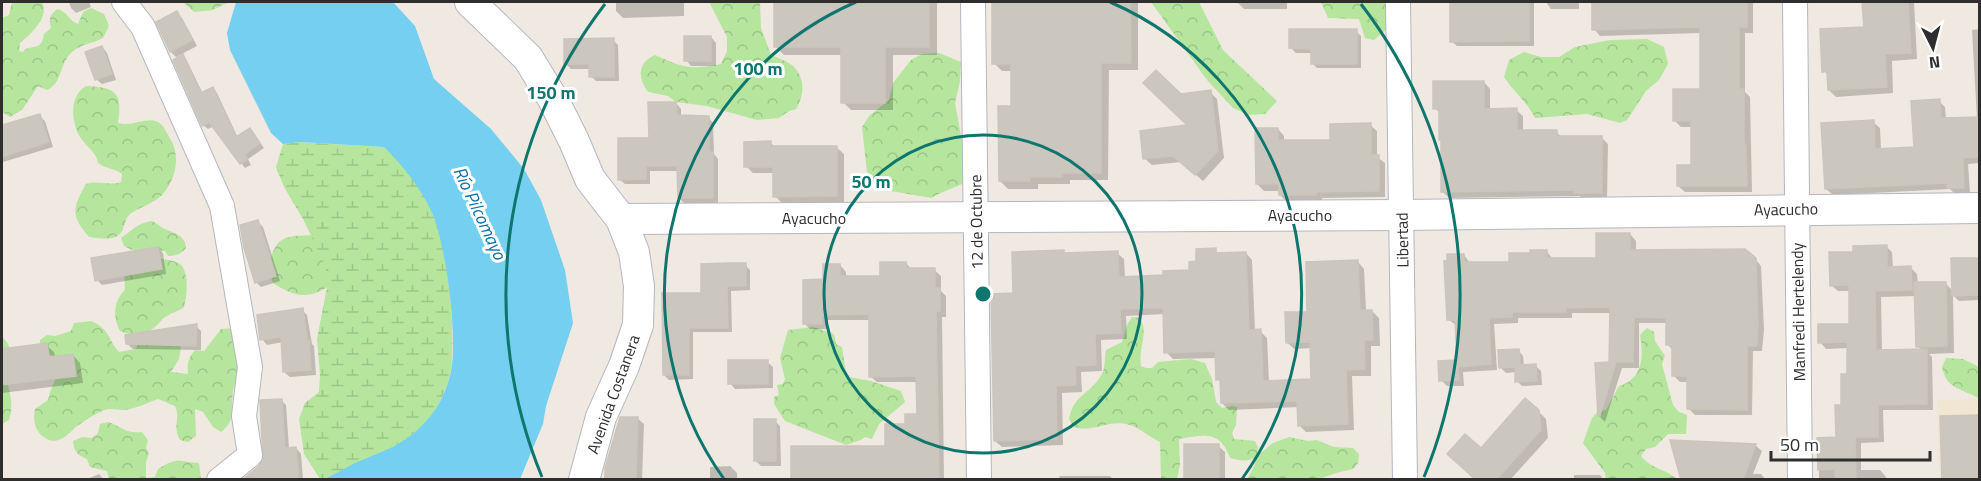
<svg xmlns="http://www.w3.org/2000/svg" width="1981" height="481" viewBox="0 0 1981 481" font-family="'Titillium Web',sans-serif">
  <defs>
    <pattern id="forest-crowns" width="20" height="18" patternUnits="userSpaceOnUse" patternTransform="scale(1.5)"><rect width="20" height="18" fill="#b6e59e"/><path d="M2 6a3 3 0 1 1 6 0M12 15a3 3 0 1 1 6 0" fill="none" stroke="#9dc588"/></pattern>
    <pattern id="wetland-marsh" width="20" height="14" patternUnits="userSpaceOnUse" patternTransform="scale(1.5)"><rect width="20" height="14" fill="#b6e59e"/><path d="M1 5h8M5 5V1M11 12h8M15 12V8" fill="none" stroke="#9dc588"/></pattern>
  </defs>
  <rect width="100%" height="100%" fill="#efe9e1"/>
  <!-- education -->
  <polygon fill="#f0e6d1" points="1979,399 1979,479 1940,479 1937,400"/>
  <!-- forest -->
  <g fill="url(#forest-crowns)">
    <path d="M12 2H42C50 17 31 34 20 43L19 51 23 52 25 49 38 46 42 42 44 34 51 28C49 18 49 16 57 9 67 11 69 21 78 24L83 12 91 8 104 14 109 26 103 38C94 43 81 44 72 52 59 63 63 83 47 90L38 86 22 110 10 117 2 112V18L9 15Z"/>
    <polygon points="183,2 229,2 213,10 194,12"/>
    <path d="M709 2H760L761 28 771 55C778 58 787 61 793 66 806 78 804 96 796 109L789 111 779 118 757 120 707 106 676 102 668 96 648 92C638 78 637 63 655 55 685 68 688 70 721 64L727 51V37Z"/>
    <polygon points="1151,2 1199,2 1223,50 1277,101 1265,114 1249,115 1233,108 1207,80"/>
    <polygon points="1321,2 1404,2 1388,28 1374,40 1365,38 1359,19 1328,18"/>
    <path d="M1647 39 1664 47 1668 64 1659 80 1646 91 1627 120 1620 123 1587 114 1535 118C1527 102 1514 92 1504 77L1509 60 1524 52 1541 57H1559L1575 47 1610 40Z"/>
    <path d="M939 53 961 62 960 81 955 103 969 180C957 188 944 190 931 198L880 189 867 172 862 127 869 116 889 100 893 83 911 60 922 54Z"/>
    <path d="M86 86C116 87 123 93 118 123 133 127 147 116 158 122 164 125 167 134 171 140 181 158 175 181 162 195 153 204 140 207 130 214 123 220 126 232 116 237 108 240 97 238 89 237 70 215 73 207 86 184 98 180 109 186 121 182L122 174C114 168 106 169 98 163 96 151 86 147 80 137 71 121 69 96 86 86Z"/>
    <path d="M152 221C157 223 160 227 165 229 174 233 186 236 186 248 181 254 176 256 168 256L165 251 132 250 124 246 121 238C133 230 137 223 152 221Z"/>
    <path d="M313 235 333 283C311 300 296 298 273 283 267 268 270 241 289 237 296 235 305 236 313 235Z"/>
    <path d="M158 258C165 260 177 260 182 266 189 276 187 297 184 307 178 312 173 312 167 316 162 318 160 323 156 326 147 335 131 336 120 331 113 317 113 301 125 290L124 271Z"/>
    <path d="M1132 317 1140 318C1149 333 1138 348 1141 366L1146 368H1152L1158 362 1191 359 1205 363 1212 379 1216 402 1222 408 1232 406 1237 407 1236 425 1232 433 1234 439 1255 441 1258 448 1257 456 1273 443 1289 437 1308 441 1317 440 1334 447 1353 448 1359 454 1358 463 1353 469 1336 473 1319 479H1247L1255 465 1256 457C1248 462 1240 461 1230 458 1220 430 1204 435 1179 439L1180 464 1177 479H1161L1160 442C1149 437 1138 426 1126 424 1108 420 1091 433 1074 427L1069 419C1074 394 1088 396 1100 377 1106 369 1104 360 1106 350L1122 342 1127 325Z"/>
    <path d="M91 321C110 329 107 338 119 352L135 349 140 342H182L179 359 171 372 188 374C187 364 188 358 195 350L204 351 221 329 237 328 244 381 235 384C228 403 239 419 221 432L213 427 203 412 195 409 196 436 188 442 180 440C172 425 181 420 175 406L158 399C147 403 135 409 123 410 117 410 110 408 104 410 95 414 84 421 76 427 66 436 56 448 41 435 34 427 33 419 35 409L48 400 50 392 64 359 47 354 40 348V340L47 335 55 336 71 331 74 323Z"/>
    <polygon points="813,327 834,334 836,344 842,347 846,374 849,377 871,381 901,391 905,402 879,424 872,439 865,437 861,440 846,445 785,421 774,404 774,397 779,395 777,385 783,384 785,379 780,358 788,330"/>
    <path d="M1647 328 1654 332 1655 341 1665 356 1662 364 1673 405 1679 412 1687 415 1686 434H1668L1655 447 1646 449 1641 456C1651 469 1666 469 1677 479H1606L1605 473 1583 443 1592 418 1598 411 1606 410 1619 386C1643 379 1644 356 1640 335Z"/>
    <path d="M2 336 8 344 13 358 5 376C10 391 14 405 9 420L2 424Z"/>
    <path d="M1946 358 1963 359 1979 367V398C1962 389 1946 389 1942 367Z"/>
    <path d="M108 422C123 427 125 434 142 432L148 440 146 448 149 453 146 462V478L155 477 158 469C179 456 177 462 199 463L201 479H109L107 471 90 467 87 459C77 455 74 451 73 441L82 437 92 438 98 433 100 424Z"/>
  </g>
  <!-- wetland -->
  <path fill="url(#wetland-marsh)" d="M300 142 384 147C392 155 402 163 409 173 418 184 425 199 432 212 448 247 456 330 451 369 450 380 443 397 437 407 422 434 393 449 365 460 351 465 334 479 320 479L304 454 299 419 305 403 319 392 320 375 317 339 328 282 325 265 303 219 284 187 276 167 283 144Z"/>
  <!-- water -->
  <path fill="#75cff0" d="M236 2H393L415 26 434 79 491 129 524 169 541 200 565 270 573 323 546 406 543 424 520 479H325C335 474 344 469 353 464 384 450 403 447 427 420 439 408 448 387 451 371 458 337 446 244 432 213 420 187 404 167 384 147L300 142 283 144 271 133 230 50 227 33Z"/>
  <!-- shadow -->
  <g fill="#0003" fill-rule="evenodd">
    <polygon points="69,2 89,2 91,7 76,13 71,8"/>
    <polygon points="616,2 684,2 684,16 623,18 616,11"/>
    <polygon points="775,2 937,2 937,55 893,55 893,110 851,110 843,102 843,55 784,55 776,47"/>
    <polygon points="993,2 1138,2 1138,70 1109,70 1108,180 1070,180 1070,184 1038,184 1038,189 1008,189 1000,181 1013,107 1013,71 1002,71 994,63"/>
    <polygon points="1237,2 1287,2 1287,9 1244,9"/>
    <polygon points="1451,2 1534,2 1534,46 1457,46 1451,41"/>
    <polygon points="1546,2 1579,2 1579,9 1551,9"/>
    <polygon points="1594,2 1753,2 1753,33 1745,33 1745,92 1750,97 1752,192 1685,192 1678,186 1693,166 1692,127 1681,127 1674,120 1701,90 1701,33 1600,36 1594,29"/>
    <polygon points="1864,2 1914,2 1917,59 1892,61 1893,93 1836,97 1829,90 1829,76 1824,71 1865,28"/>
    <polygon points="176,13 182,18 197,46 176,57 171,52 158,23"/>
    <polygon points="1980,29 1980,163 1968,164 1970,193 1955,194 1950,189 1833,195 1826,189 1873,122 1880,128 1881,150 1915,149 1939,101 1945,107 1946,120 1977,119 1972,30"/>
    <polygon points="1356,31 1361,36 1361,68 1317,68 1312,63 1312,53 1296,53 1291,48"/>
    <polygon points="711,37 716,43 716,66 691,66 686,60"/>
    <polygon points="613,40 618,45 619,81 596,81 591,76 591,69 571,69 565,63"/>
    <polygon points="102,47 107,53 116,80 102,84 96,79"/>
    <polygon points="183,56 187,61 203,94 212,89 217,93 238,138 254,134 264,148 248,159 251,165 245,168 241,163 214,126 208,129 203,125"/>
    <polygon points="1484,82 1490,89 1490,110 1516,110 1523,116 1523,132 1556,132 1562,137 1601,137 1608,144 1607,199 1582,199 1580,196 1449,198 1443,192 1443,142 1440,139 1440,113 1435,108"/>
    <polygon points="1210,92 1217,99 1224,158 1203,181 1181,162 1152,165 1144,158 1190,126 1181,96"/>
    <polygon points="676,103 681,109 681,117 708,117 713,123 714,154 718,159 718,203 684,203 679,198 679,171 650,171 650,184 625,184 619,179"/>
    <polygon points="39,116 45,121 53,147 3,162 2,161 2,127"/>
    <polygon points="1370,125 1377,131 1377,157 1385,163 1385,197 1322,198 1322,201 1287,202 1280,195 1280,191 1264,191 1257,184 1278,129 1284,136 1284,142 1332,141"/>
    <polygon points="771,143 775,147 836,147 844,154 844,203 782,203 775,196 774,173 753,173 746,166"/>
    <polygon points="258,222 263,227 280,281 261,287 256,282"/>
    <polygon points="1630,234 1636,241 1636,251 1755,259 1761,266 1764,330 1762,351 1753,351 1752,415 1695,415 1689,409 1689,382 1680,382 1674,376 1674,351 1667,344 1667,323 1639,323 1639,368 1622,368 1605,422 1599,416 1611,363 1612,313 1572,313 1572,318 1518,318 1518,323 1494,324 1497,370 1463,372 1464,386 1447,386 1441,380 1459,362 1457,326 1449,320 1464,255 1470,263 1511,264 1532,254 1547,252 1553,259 1597,260"/>
    <path d="M1886 246 1892 252 1893 268H1911L1917 274 1918 284 1945 283 1953 291 1980 259V300L1959 301 1953 295 1954 353 1929 354 1932 357 1933 410H1883L1884 442 1861 443V470H1880L1886 477V480H1819V439H1837L1849 375 1848 348 1826 349 1820 342 1850 325V291H1838L1831 285 1855 253ZM1916 296 1917 346 1922 350 1882 351 1881 297Z"/>
    <polygon points="158,248 163,253 166,274 102,285 97,280"/>
    <polygon points="1215,250 1219,254 1246,253 1252,260 1255,331 1260,331 1267,338 1269,382 1313,381 1312,348 1294,349 1287,342 1309,313 1358,262 1364,269 1366,311 1372,311 1379,318 1380,346 1371,346 1371,376 1352,376 1354,430 1306,432 1299,425 1299,407 1229,410 1222,403 1222,383 1217,379 1217,358 1173,359 1166,352 1165,314 1126,316 1127,339 1101,340 1102,371 1081,372 1082,392 1062,393 1063,445 1002,447 995,441 1015,295 1063,251 1066,254 1117,253 1124,259 1125,278 1165,277 1190,271 1198,263"/>
    <polygon points="906,263 912,270 934,270 941,276 941,291 946,296 946,317 942,317 944,480 793,480 887,447 918,416 918,382 877,382 870,376 870,320 827,320 827,329 810,329 804,323 825,281 840,265 846,272 846,277 882,277"/>
    <polygon points="745,265 750,270 750,290 731,291 732,332 693,332 693,379 669,380 664,375 702,294"/>
    <polygon points="302,310 307,315 312,344 314,346 316,375 290,377 284,372 283,342 267,345 262,339"/>
    <polygon points="196,326 201,331 201,350 133,349 127,344"/>
    <polygon points="46,345 54,352 55,357 73,355 80,363 83,383 2,393 2,350"/>
    <polygon points="1518,350 1523,356 1524,367 1536,366 1541,371 1542,385 1522,386 1517,381 1516,372 1506,373 1501,368"/>
    <polygon points="767,362 773,367 773,388 735,389 730,383"/>
    <polygon points="281,400 286,405 289,449 296,448 301,454 303,480 245,480 260,467 265,460"/>
    <polygon points="1538,411 1546,419 1548,438 1510,480 1477,480 1481,450"/>
    <polygon points="621,418 637,418 644,424 642,480 604,480"/>
    <polygon points="775,421 780,426 781,466 761,466 756,461"/>
    <polygon points="1755,445 1762,451 1753,474 1761,474 1766,480 1683,480"/>
    <polygon points="1218,446 1225,452 1225,480 1185,480"/>
    <polygon points="730,466 737,473 737,480 710,480 710,467"/>
    <polygon points="99,474 104,480 85,480"/>
    <polygon points="1574,475 1600,475 1604,480 1574,480"/>
    <polygon points="1059,476 1110,476 1114,480 1016,480 1060,479"/>
  </g>
  <!-- building -->
  <g fill="#cbc7bf" stroke="#cbc5ba" stroke-width="1.5">
    <polygon points="774,2 929,2 929,47 885,47 885,103 841,103 841,47 774,47"/>
    <polygon points="992,2 1130,2 1131,63 1101,63 1101,173 1062,173 1062,177 1030,177 1030,181 999,181 998,106 1011,106 1011,64 992,64"/>
    <polygon points="1450,2 1529,2 1529,41 1450,42"/>
    <polygon points="1592,2 1747,2 1747,27 1739,27 1739,89 1744,89 1744,145 1746,145 1747,186 1677,186 1677,165 1691,165 1691,121 1673,121 1673,89 1700,89 1700,27 1592,30"/>
    <polygon points="1862,2 1908,2 1911,53 1885,54 1887,87 1828,90 1827,71 1822,72 1820,29 1864,27"/>
    <polygon points="177,11 193,40 170,52 156,22"/>
    <polygon points="1289,29 1357,29 1357,64 1311,64 1311,49 1289,48"/>
    <rect x="684" y="36" width="27" height="25"/>
    <polygon points="614,38 614,77 589,77 589,64 564,64 564,39"/>
    <polygon points="102,46 112,74 95,80 85,52"/>
    <polygon points="183,54 201,93 213,87 236,137 250,128 260,143 245,154 247,160 240,164 209,122 202,126 173,60"/>
    <polygon points="1156,70 1181,94 1211,90 1218,151 1195,175 1173,156 1143,159 1140,131 1187,125 1143,83"/>
    <polygon points="1433,81 1484,81 1484,109 1517,108 1517,130 1557,130 1557,136 1602,136 1602,193 1574,193 1574,190 1441,192 1441,140 1439,140 1439,109 1433,109"/>
    <polygon points="1940,99 1941,118 1980,117 1980,157 1963,158 1964,188 1947,188 1947,183 1825,189 1821,123 1874,120 1875,149 1914,147 1911,101"/>
    <polygon points="648,102 676,102 677,115 709,116 709,152 713,152 713,198 678,198 677,166 646,166 646,179 618,180 618,138 649,138"/>
    <polygon points="40,114 49,142 2,157 2,125"/>
    <polygon points="1371,123 1371,155 1379,155 1379,191 1316,192 1316,195 1279,195 1279,184 1256,184 1255,128 1278,128 1278,140 1330,140 1330,124"/>
    <polygon points="771,141 771,146 837,146 837,196 773,197 773,167 744,167 744,142"/>
    <polygon points="258,220 276,276 255,283 244,248 240,225"/>
    <polygon points="1596,233 1630,233 1630,250 1745,249 1756,258 1758,323 1757,346 1747,346 1747,410 1687,409 1687,376 1672,376 1672,345 1666,345 1666,318 1634,317 1633,362 1616,362 1600,416 1598,416 1595,363 1609,362 1610,307 1566,308 1566,312 1512,312 1512,317 1489,318 1491,364 1458,367 1459,380 1439,381 1438,361 1457,360 1455,320 1447,320 1444,261 1447,261 1447,254 1464,254 1464,262 1509,262 1509,253 1530,253 1530,250 1547,250 1547,258 1596,258"/>
    <polygon points="1887,245 1887,267 1911,266 1912,290 1875,291 1876,350 1927,349 1927,404 1878,405 1878,437 1855,437 1856,480 1835,480 1835,469 1818,470 1817,438 1836,437 1835,405 1841,405 1841,374 1847,374 1847,342 1818,343 1818,324 1849,324 1849,285 1830,286 1829,252 1853,252 1853,246"/>
    <polygon points="158,247 162,269 95,281 91,258"/>
    <polygon points="1216,248 1216,253 1246,252 1249,330 1261,329 1263,381 1311,379 1310,342 1286,343 1285,312 1307,312 1306,262 1358,260 1360,310 1372,310 1373,340 1364,340 1365,369 1346,370 1348,424 1298,426 1297,401 1221,403 1220,379 1216,380 1215,351 1164,353 1163,308 1120,309 1121,333 1095,334 1096,365 1075,366 1076,385 1056,386 1057,439 994,441 991,294 1013,293 1012,252 1064,250 1064,253 1118,251 1119,277 1163,275 1163,271 1189,270 1189,262 1196,261 1196,249"/>
    <polygon points="1951,258 1980,258 1980,295 1952,296"/>
    <polygon points="880,262 906,262 907,268 935,268 935,288 940,288 940,311 936,311 939,480 791,480 791,446 885,446 885,424 905,424 905,414 917,414 916,376 869,377 869,314 822,315 822,324 803,324 803,280 823,279 823,264 840,264 840,276 880,276"/>
    <polygon points="728,263 746,263 746,286 727,286 728,328 689,328 689,375 663,375 662,293 701,293 701,264"/>
    <polygon points="1914,282 1946,282 1947,346 1916,347"/>
    <polygon points="303,308 307,340 309,340 311,370 283,372 281,337 260,340 257,315"/>
    <polygon points="197,324 196,346 126,344 125,335"/>
    <polygon points="47,343 49,357 73,354 76,376 2,385 2,349"/>
    <polygon points="1519,349 1520,365 1536,364 1537,381 1515,382 1515,367 1499,368 1498,350"/>
    <rect x="728" y="360" width="40" height="24"/>
    <polygon points="1525,398 1539,410 1541,430 1496,480 1476,480 1447,454 1465,434 1481,448"/>
    <polygon points="282,399 285,448 296,447 299,480 242,480 259,466 263,460 260,400"/>
    <polygon points="1980,415 1980,480 1942,480 1940,416"/>
    <polygon points="620,417 638,417 636,480 605,480 605,468"/>
    <rect x="754" y="419" width="22" height="42"/>
    <polygon points="1670,440 1756,444 1743,480 1681,480"/>
    <rect x="1184" y="444" width="35" height="36"/>
  </g>
  <g fill="none" stroke-linecap="round" stroke-linejoin="round">
    <defs>
      <g id="minor">
        <polyline points="124,2 143,27 222,206 250,367 244,416 250,455 219,480"/>
        <polyline points="973,2 979,480"/>
        <polyline points="1398,2 1405,480"/>
        <polyline points="1795,2 1800,480"/>
      </g>
      <g id="tertiary">
        <polyline points="470,2 528,58 553,99 574,141 590,179 621,219 634,252 639,286 638,325 624,366 601,417 584,480"/>
        <polyline points="621,219 1401,215 1980,208"/>
      </g>
    </defs>
    <!-- minor casing -->
    <use href="#minor" stroke="#b4b7c1" stroke-width="26"/>
    <!-- tertiary casing -->
    <use href="#tertiary" stroke="#b4b7c1" stroke-width="32"/>
    <!-- minor -->
    <use href="#minor" stroke="#fff" stroke-width="24"/>
    <!-- tertiary -->
    <use href="#tertiary" stroke="#fff" stroke-width="30"/>
  </g>
  <!-- distance rings -->
  <g fill="none" stroke="#0f766e" stroke-width="3">
    <circle cx="983" cy="294" r="159"/>
    <path d="M724 479A318 318 0 0 1 856 2M1110 2A318 318 0 0 1 1242 479"/>
    <path d="M542 477A477 477 0 0 1 605 4M1361 4A477 477 0 0 1 1424 477"/>
  </g>
  <g text-anchor="middle" dominant-baseline="central" stroke-width="6" stroke-linejoin="round" paint-order="stroke">
    <!-- street labels -->
    <g font-size="16" fill="#2e2e2e" stroke="#fff">
      <text transform="translate(1786 209) rotate(-1)">Ayacucho</text>
      <text x="1300" y="215">Ayacucho</text>
      <text x="814" y="218">Ayacucho</text>
      <text transform="translate(976 222) rotate(-91)">12 de Octubre</text>
      <text transform="translate(1402 240) rotate(-91)">Libertad</text>
      <text transform="translate(1798 312) rotate(-91)">Manfredi Hertelendy</text>
      <text transform="translate(613 394) rotate(-70)">Avenida Costanera</text>
    </g>
    <!-- water labels -->
    <g font-size="18" font-style="italic" fill="#0d6fa3" stroke="#fff">
      <text transform="translate(480 213) rotate(65)">Río Pilcomayo</text>
    </g>
  </g>
  <circle cx="983" cy="294" r="9" fill="#0f766e" stroke="#fff" stroke-width="3"/>
  <g font-size="18" text-anchor="middle" font-weight="bold" fill="#0f766e" stroke="#fff" stroke-width="6" stroke-linejoin="round" paint-order="stroke">
    <text x="758" y="75">100 m</text>
    <text x="551" y="99">150 m</text>
    <text x="871" y="188">50 m</text>
  </g>
  <!-- border -->
  <rect width="1981" height="481" fill="none" stroke="#2e2e2e" stroke-width="6"/>
  <!-- north arrow -->
  <g transform="translate(1933 48) rotate(174)" stroke="#ffffff" stroke-width="4.5" paint-order="stroke">
  <path d="M0-4.5L10 22L0 15L-10 22Z" fill="#2e2e2e"/>
  <text y="-9" font-size="16" font-weight="bold" text-anchor="middle" fill="#2e2e2e">N</text>
  </g>
  <!-- scale -->
  <path d="M1771 451v9h159v-9" fill="none" stroke="#2e2e2e" stroke-width="3"/>
  <text x="1780" y="451" font-size="18" fill="#2e2e2e" stroke="#ffffff" stroke-width="4.5" paint-order="stroke">50 m</text>
</svg>
